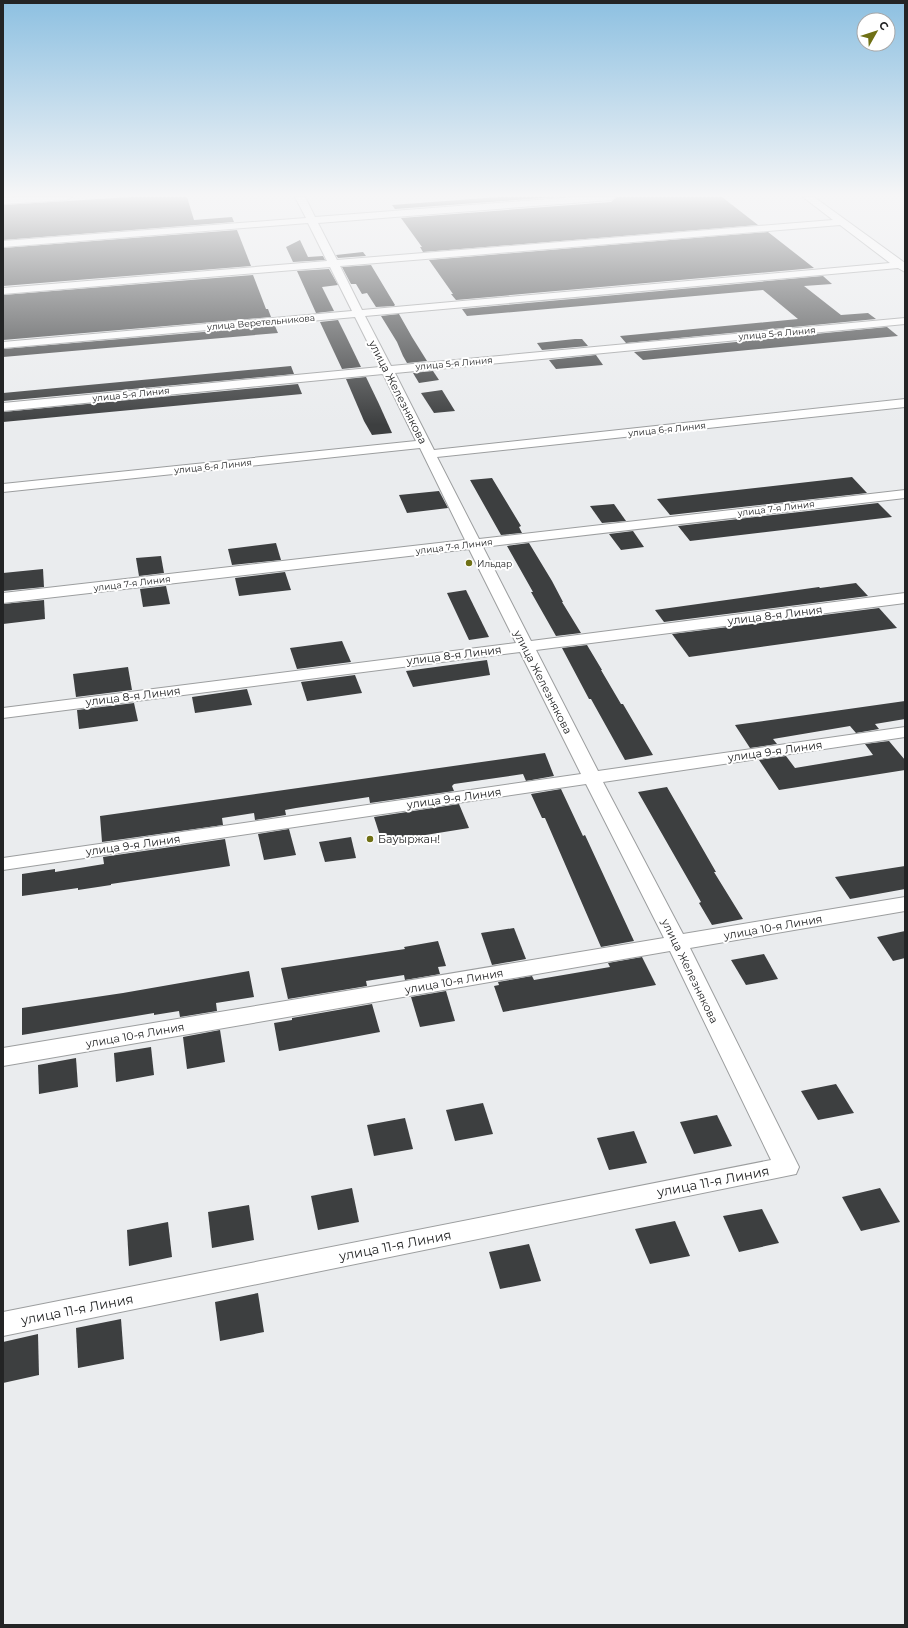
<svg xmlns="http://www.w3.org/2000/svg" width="908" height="1628" viewBox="0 0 908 1628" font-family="Montserrat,sans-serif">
  <rect width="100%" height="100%" fill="#eaecee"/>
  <!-- building -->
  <g fill="#3d3f40">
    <polygon points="131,197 187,197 194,220 232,217 234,222 3,240 3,205"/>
    <polygon points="499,197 556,197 395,209 392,205"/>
    <polygon points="617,197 722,197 758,225 423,252 420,247 422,247 401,218 611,202"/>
    <polygon points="237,230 251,266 3,286 3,248"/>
    <polygon points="768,232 814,268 456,300 451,294 453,294 429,260"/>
    <polygon points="300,240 308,257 323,256 325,260 293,262 286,247"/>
    <polygon points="363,252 366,256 338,258 336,255"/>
    <polygon points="371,265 395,305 394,306 376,307 367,293 362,294 356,284 351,284 342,267"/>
    <polygon points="329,269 338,285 322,287 334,311 316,313 297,271"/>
    <polygon points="253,275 266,309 268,309 271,317 3,340 3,295"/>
    <polygon points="823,276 832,284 804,286 841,315 868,313 876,319 626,343 620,336 798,319 763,290 467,316 462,309"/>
    <polygon points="399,314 412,337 427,361 407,363 403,356 397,342 381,316"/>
    <polygon points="338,320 346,336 361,367 342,369 320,322"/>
    <polygon points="275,326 278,333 3,357 3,349"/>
    <polygon points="887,327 898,336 643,360 634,352"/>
    <polygon points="575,339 582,339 588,346 542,350 537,343"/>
    <polygon points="596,355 603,365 556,369 549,360"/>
    <polygon points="291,366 294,374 3,401 3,393"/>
    <polygon points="433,371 439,380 419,383 413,373"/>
    <polygon points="366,377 379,404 392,433 372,435 364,421 346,379"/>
    <polygon points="298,384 302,394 3,422 3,412"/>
    <polygon points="442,390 455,411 434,413 421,393"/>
    <polygon points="852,477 867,493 670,515 657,499"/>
    <polygon points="492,478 521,526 519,527 522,533 501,535 470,480"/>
    <polygon points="439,491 448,508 407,513 399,495"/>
    <polygon points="878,503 892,517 690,541 678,526"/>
    <polygon points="614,504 626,521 602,523 590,506"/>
    <polygon points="633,531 644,547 621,550 609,534"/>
    <polygon points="276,543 281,560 232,565 228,549"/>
    <polygon points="529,543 552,581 563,602 562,602 581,633 556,636 531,592 533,592 507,546"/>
    <polygon points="161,556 164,573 139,576 136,558"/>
    <polygon points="43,569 44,587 3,591 3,573"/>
    <polygon points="285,572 291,590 239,596 235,578"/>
    <polygon points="856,583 868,596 664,622 655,610 819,587 820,588"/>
    <polygon points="166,586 170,604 143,607 140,589"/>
    <polygon points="466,590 489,637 469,640 447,593"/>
    <polygon points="44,600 45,619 3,624 3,604"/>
    <polygon points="879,608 897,628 689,657 672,634"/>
    <polygon points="342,641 351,662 297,669 290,648"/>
    <polygon points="587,645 602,670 601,670 621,704 623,704 653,755 625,760 591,699 589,699 562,648"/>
    <polygon points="487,660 490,675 413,687 406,671"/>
    <polygon points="128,667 132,690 76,697 73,674"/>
    <polygon points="355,675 362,693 307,701 301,682"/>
    <polygon points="247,689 252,705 195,713 192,697"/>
    <polygon points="905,701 905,719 875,724 879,729 856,733 850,726 773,739 777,744 750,748 735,725"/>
    <polygon points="134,703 138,721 79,729 77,710"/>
    <polygon points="889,741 905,760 905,770 779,790 759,760 786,756 795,768 873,755 865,744"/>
    <polygon points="545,753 554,776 526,781 523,774 454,784 452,786 454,791 370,803 369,797 296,808 285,810 286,815 255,820 254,813 222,818 223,825 102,842 100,816"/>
    <polygon points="667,787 716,872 714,872 743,919 712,925 699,903 701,902 638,792"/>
    <polygon points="561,789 583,836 585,835 634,941 601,947 545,818 542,818 531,794"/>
    <polygon points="459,804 469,828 382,842 374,817"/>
    <polygon points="289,829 296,855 264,860 258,834"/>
    <polygon points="351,837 356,858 325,862 319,842"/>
    <polygon points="225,839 230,866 111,884 111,885 78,890 78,888 22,896 22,874 55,869 55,872 104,864 103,857"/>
    <polygon points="905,866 905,889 850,899 835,877"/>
    <polygon points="514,928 526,959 492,965 481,933"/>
    <polygon points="905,931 905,958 893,961 877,937"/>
    <polygon points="438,941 446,966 438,967 440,974 405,980 404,975 366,981 367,986 288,999 281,968 405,949 404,947"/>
    <polygon points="764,954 778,979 746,985 731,960"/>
    <polygon points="642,957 656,985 503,1012 494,986 499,985 498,982 532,976 534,980 610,967 608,963"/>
    <polygon points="249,971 254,997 216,1003 217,1011 180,1017 179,1011 154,1015 154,1013 22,1035 22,1008 123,993"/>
    <polygon points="446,991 455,1021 420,1027 411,997"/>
    <polygon points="372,1004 380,1032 279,1051 274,1023 292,1020 292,1018"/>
    <polygon points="220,1030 225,1062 187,1069 183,1037"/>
    <polygon points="151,1047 154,1075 116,1082 114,1053"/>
    <polygon points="76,1058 78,1087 39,1094 38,1065"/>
    <polygon points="836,1084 854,1113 818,1120 801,1091"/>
    <polygon points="483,1103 493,1134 455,1141 446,1110"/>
    <polygon points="717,1115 732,1146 694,1154 680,1122"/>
    <polygon points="405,1118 413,1149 374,1156 367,1125"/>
    <polygon points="634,1131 647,1163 609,1170 597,1138"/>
    <polygon points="352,1188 359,1222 318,1230 311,1196"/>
    <polygon points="880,1188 900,1222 861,1231 842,1197"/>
    <polygon points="249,1205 254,1240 212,1248 208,1212"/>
    <polygon points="762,1209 779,1243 739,1252 723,1216"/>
    <polygon points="675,1221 690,1256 650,1264 635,1229"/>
    <polygon points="168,1222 172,1257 129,1266 127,1230"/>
    <polygon points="529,1244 541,1281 500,1289 489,1252"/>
    <polygon points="258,1293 264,1332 220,1341 215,1302"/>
    <polygon points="121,1319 124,1359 78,1368 76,1328"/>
    <polygon points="38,1334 39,1375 3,1383 3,1342"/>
  </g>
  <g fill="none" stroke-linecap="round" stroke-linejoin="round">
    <defs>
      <g id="minor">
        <polygon points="22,197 72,197 67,200 3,204 3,198"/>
        <path d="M295 197H305L315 217 575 197H616L611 200 318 223 337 260 833 220 803 197H814L905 263V272L898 268 365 316 391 366 905 318V324L395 373 434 450 905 399V407L437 457 479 539 905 490V498L483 547 531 641 905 593V603L536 650 598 771 905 727V737L603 782 683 934 905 897V911L690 948 799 1167 796 1174 3 1336V1312L771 1160 670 951 3 1066V1048L664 938 586 784 3 870V858L581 774 520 652 3 718V708L516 643 469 549 3 603V593L465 540 420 448 3 492V484L416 441 383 374 3 411V403L380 367 355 317 3 348V342L352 311 330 267 3 294V288L327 261 308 223 3 247V241L306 218ZM840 225 890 263 362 310 340 266Z"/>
      </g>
    </defs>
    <!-- minor casing -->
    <use href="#minor" stroke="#9c9e9f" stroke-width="2"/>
    <!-- minor -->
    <use href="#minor" fill="#fff" fill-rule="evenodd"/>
  </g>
  <!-- sky -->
  <linearGradient id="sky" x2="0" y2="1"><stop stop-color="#8dc0e1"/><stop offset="0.46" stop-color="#f6f6f7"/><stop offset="1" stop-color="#f6f6f7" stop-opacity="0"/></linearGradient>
  <rect width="908" height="425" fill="url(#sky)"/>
  <!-- markers -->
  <g fill="#6f7015" stroke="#fff" stroke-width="1.5">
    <circle cx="469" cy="563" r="4"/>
    <circle cx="370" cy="839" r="4"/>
  </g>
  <g text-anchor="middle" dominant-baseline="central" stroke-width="4" stroke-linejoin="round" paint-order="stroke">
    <!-- far-street labels -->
    <g font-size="9" fill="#232425" stroke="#fff">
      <text transform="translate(261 322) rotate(-5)">улица Веретельникова</text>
      <text transform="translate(777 333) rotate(-5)">улица 5-я Линия</text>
      <text transform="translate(454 363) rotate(-5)">улица 5-я Линия</text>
      <text transform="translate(131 394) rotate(-6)">улица 5-я Линия</text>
      <text transform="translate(667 429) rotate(-6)">улица 6-я Линия</text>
      <text transform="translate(213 466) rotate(-6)">улица 6-я Линия</text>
      <text transform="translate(776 508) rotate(-7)">улица 7-я Линия</text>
      <text transform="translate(454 546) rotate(-7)">улица 7-я Линия</text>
      <text transform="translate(132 583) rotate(-7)">улица 7-я Линия</text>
    </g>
    <!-- far-poi labels -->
    <g font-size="9" fill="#232425" stroke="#fff" text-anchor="start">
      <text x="477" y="563">Ильдар</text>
    </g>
    <!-- street labels -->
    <g font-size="11" fill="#232425" stroke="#fff">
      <text transform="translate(398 392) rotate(63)">улица Железнякова</text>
      <text transform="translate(775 615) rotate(-7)">улица 8-я Линия</text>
      <text transform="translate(454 655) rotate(-7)">улица 8-я Линия</text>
      <text transform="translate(543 682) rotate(63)">улица Железнякова</text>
      <text transform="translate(133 696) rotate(-7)">улица 8-я Линия</text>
      <text transform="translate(775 751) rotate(-8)">улица 9-я Линия</text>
      <text transform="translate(454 798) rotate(-8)">улица 9-я Линия</text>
      <text transform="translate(133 845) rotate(-8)">улица 9-я Линия</text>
      <text transform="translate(773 927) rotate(-10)">улица 10-я Линия</text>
      <text transform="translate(690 971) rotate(64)">улица Железнякова</text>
      <text transform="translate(454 981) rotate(-10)">улица 10-я Линия</text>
      <text transform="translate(135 1035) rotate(-10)">улица 10-я Линия</text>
    </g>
    <!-- poi labels -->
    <g font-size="11" fill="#232425" stroke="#fff" text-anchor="start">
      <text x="378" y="839">Бауыржан!</text>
    </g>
    <!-- near-street labels -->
    <g font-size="13" fill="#232425" stroke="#fff">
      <text transform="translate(713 1181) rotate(-11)">улица 11-я Линия</text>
      <text transform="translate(395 1245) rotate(-11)">улица 11-я Линия</text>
      <text transform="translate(77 1309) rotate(-11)">улица 11-я Линия</text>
    </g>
  </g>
  <!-- border -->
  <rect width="908" height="1628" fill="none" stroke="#232425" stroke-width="8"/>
  <!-- north arrow -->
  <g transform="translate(876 32) rotate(51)"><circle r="19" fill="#ffffff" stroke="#a7a7a8"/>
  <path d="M0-3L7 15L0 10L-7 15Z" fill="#6f7015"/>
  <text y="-6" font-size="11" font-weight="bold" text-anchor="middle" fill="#232425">С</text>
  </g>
</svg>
